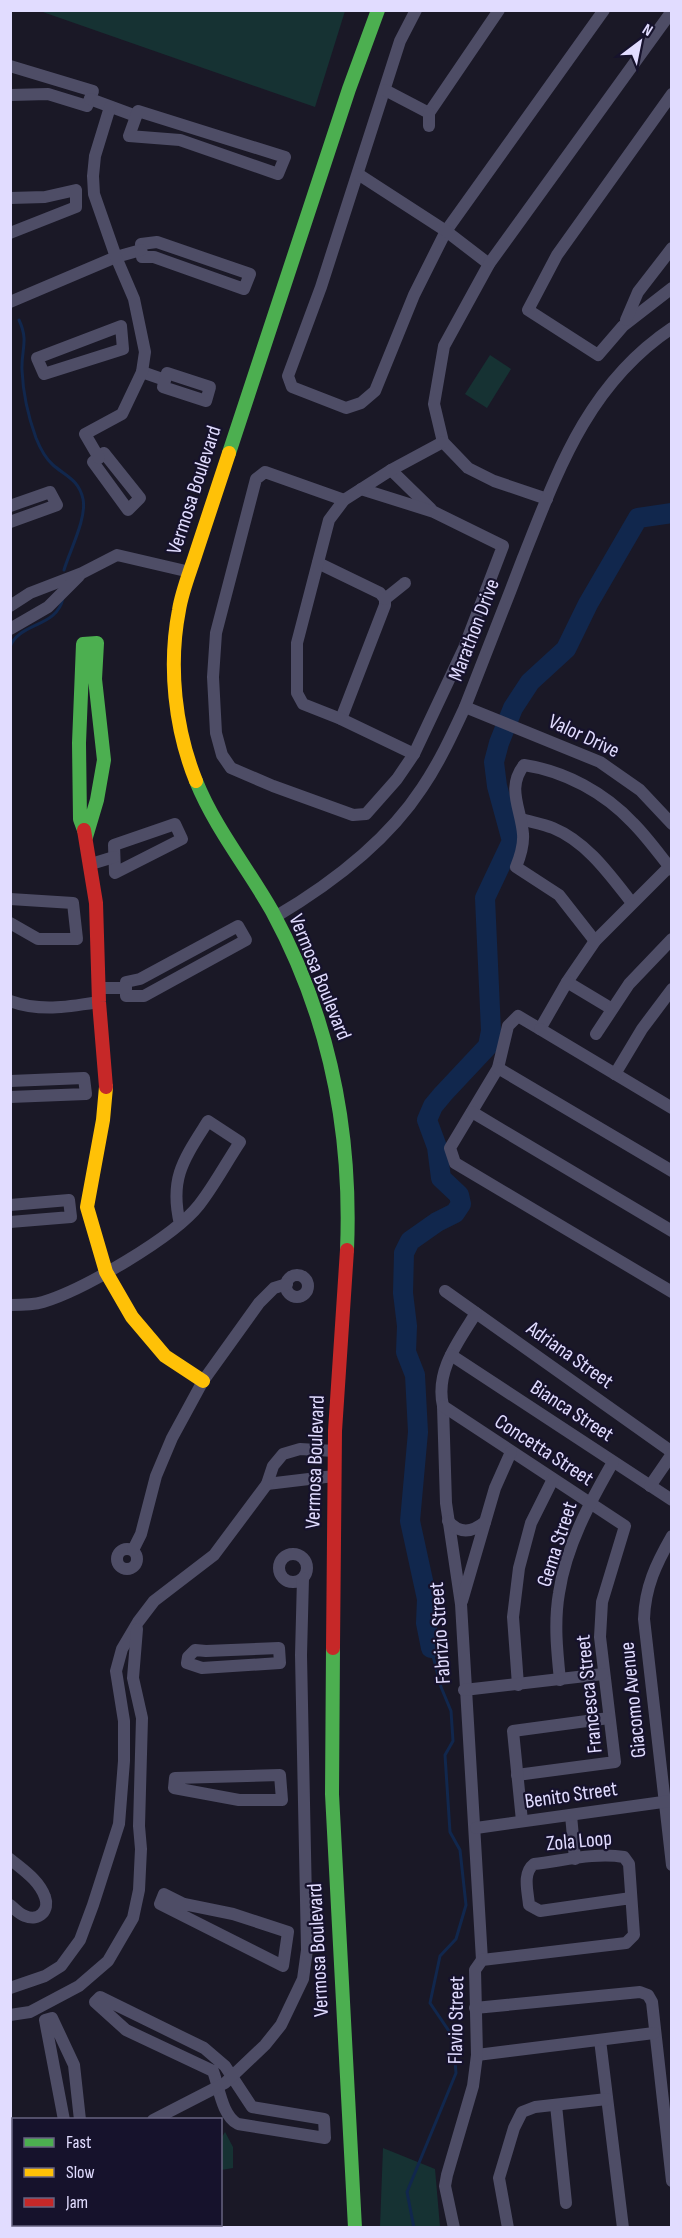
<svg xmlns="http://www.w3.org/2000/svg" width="682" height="2238" viewBox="0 0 682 2238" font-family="'Sofia Sans Condensed',sans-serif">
  <rect width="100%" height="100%" fill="#1a1826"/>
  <!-- green -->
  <g fill="#163233">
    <polygon points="40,11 345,10 345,11 315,107"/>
    <polygon points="490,355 511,369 487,408 465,394"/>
    <polygon points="225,2132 233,2147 233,2168 221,2170 221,2139"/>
    <polygon points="383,2148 435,2169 440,2227 380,2227"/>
  </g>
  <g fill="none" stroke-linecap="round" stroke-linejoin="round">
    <!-- stream -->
    <g stroke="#11274d" stroke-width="3">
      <path d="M19 320C29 341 21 350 22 370 23 394 28 416 36 438 40 448 45 458 53 465 66 476 79 480 83 499 87 518 70 550 64 570"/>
      <path d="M10 647C19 622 57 628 63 598"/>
      <polyline points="414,2228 407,2192 456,2073 453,2037 430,2003 440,1956 456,1939 466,1905 460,1850 450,1832 445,1755 453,1741 451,1711 441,1687 431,1648"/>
    </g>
    <!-- river -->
    <polyline stroke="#11274d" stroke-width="20" points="431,1648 426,1623 427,1599 410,1521 418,1432 415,1375 406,1352 407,1326 403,1293 404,1253 410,1241 437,1222 455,1213 461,1204 459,1195 441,1178 437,1147 427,1120 433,1106 443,1094 488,1046 491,1031 485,898 512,841 497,786 494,762 499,743 513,708 530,682 566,649 588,604 638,518 672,513"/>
    <!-- street -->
    <g stroke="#4e4d66" stroke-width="12">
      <polyline points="416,10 400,41 321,287 288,376 292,387 346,408 361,403 375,391 414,295 446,231 604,10"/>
      <polyline points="10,66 93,91 87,106 48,94 10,95"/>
      <polyline points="385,90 429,113 499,10"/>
      <polyline points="672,94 557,255 528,310 598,355 623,326 672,288"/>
      <polyline points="90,99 136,116"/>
      <polygon points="138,111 285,157 278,174 180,140 129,136"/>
      <polyline points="429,113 429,126"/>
      <polyline points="358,174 446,231 489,264"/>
      <polyline points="10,198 45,197 76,190 76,207 10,233"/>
      <polygon points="157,242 250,274 244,289 154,257 142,257 141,244"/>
      <polyline points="10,302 116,257 141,250"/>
      <polyline points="626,320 638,292 672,248"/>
      <polygon points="121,326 123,349 44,374 37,358"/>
      <polyline points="142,372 165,380"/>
      <polygon points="167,373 210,387 206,401 163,387"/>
      <polygon points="104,453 140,498 128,510 93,462"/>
      <polyline points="99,458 85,434 122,414 142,372 145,352 134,299 116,257 94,194 93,176 95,156 110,107"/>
      <polyline points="391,470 431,509"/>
      <polyline points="547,499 494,481 468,468 443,442 434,404 444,346 489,264 672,11"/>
      <polyline points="344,500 265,472 256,479 216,633 213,677 216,733 222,755 231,768 273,786 353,815 366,814 397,779 414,754 464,648 503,546 434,512 361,489"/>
      <polyline points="10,506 50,492 57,505 10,522"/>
      <polyline points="318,563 380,593 385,599 385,605 341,719"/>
      <polyline points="385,599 405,583"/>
      <polyline points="10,606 30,593 82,573 117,555 190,572"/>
      <polyline points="10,629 48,607 79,576"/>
      <polyline points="465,707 600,762 640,790 672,824"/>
      <polyline points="414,754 341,719 303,704 297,693 297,643 329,520 344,500 391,470 443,442"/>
      <path d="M521 819C531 822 543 824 553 828 587 842 610 875 632 903"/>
      <polygon points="175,824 182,839 115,873 114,845"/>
      <polyline points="91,864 114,857"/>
      <polyline points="669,867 595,941 567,982 540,1029 518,1016 508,1026 498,1068 450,1148 455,1163 672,1292"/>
      <polyline points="10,899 73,903 77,939 38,939 10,923"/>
      <path d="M275 917C331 884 386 843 422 788 439 763 452 735 465 707 484 658 504 608 523 558 558 470 588 384 672 328"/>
      <polygon points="238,926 246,940 144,996 126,996 126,982 140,979"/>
      <path d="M595 941 559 895 516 867C520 857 524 846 523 834 521 808 506 788 524 765 565 771 605 793 633 823 647 837 659 854 672 870"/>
      <polyline points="567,982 612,1009"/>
      <polyline points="99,988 126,988"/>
      <path d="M10 1001C40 1012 68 1007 99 1002"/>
      <polyline points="540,1029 672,1108"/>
      <polyline points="596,1034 629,984 672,939"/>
      <polyline points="498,1068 672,1171"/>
      <polyline points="615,1074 642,1029 672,989"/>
      <polyline points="10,1081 84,1078 86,1094 10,1097"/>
      <polyline points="472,1112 672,1231"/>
      <polyline points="10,1205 69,1200 71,1217 10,1222"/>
      <circle cx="297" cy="1286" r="11"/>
      <polyline points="445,1291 672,1452"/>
      <path d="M10 1305C21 1305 33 1305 43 1302 83 1290 174 1237 199 1205 214 1186 226 1163 240 1142L208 1121C184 1159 169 1178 180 1224"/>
      <path d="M476 1313C458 1342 435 1371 443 1406L446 1503 461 1604 482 1960"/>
      <polyline points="451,1355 672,1500"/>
      <polyline points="443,1406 625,1526 602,1602 600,1637 615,1762 517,1775"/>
      <polyline points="267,1484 334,1476"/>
      <polyline points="650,1486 672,1454"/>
      <path d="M448 1521C460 1534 471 1533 485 1522"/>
      <path d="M672 1536C656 1564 645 1587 644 1619L672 1865"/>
      <circle cx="127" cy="1559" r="10"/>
      <polyline points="133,1550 141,1534 156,1476 172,1438 203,1381 259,1303 274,1288 287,1284"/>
      <circle cx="293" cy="1568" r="14"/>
      <polyline points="462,1601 495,1488 511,1452"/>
      <polygon points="279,1648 280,1663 202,1668 187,1663 188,1657 195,1650 206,1651"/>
      <path d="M560 1680C557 1651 554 1622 559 1593 566 1546 590 1502 613 1462"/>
      <polyline points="518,1685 513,1617 519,1568 531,1523 553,1479"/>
      <polyline points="464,1690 603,1674"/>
      <polygon points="280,1775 282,1800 239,1800 174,1788 175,1778"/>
      <polyline points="571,1815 575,1859"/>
      <polyline points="522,1821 513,1731 609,1718"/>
      <polyline points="476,1828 670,1801"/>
      <path d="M10 1859C23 1870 39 1880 45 1897 50 1910 39 1922 25 1916 19 1914 15 1909 10 1905"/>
      <polygon points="164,1894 184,1904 233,1914 288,1932 283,1966 160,1904"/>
      <polyline points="10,1988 45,1976 61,1966 80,1940 93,1905 119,1824 124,1761 124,1721 116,1671 122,1649 138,1622 154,1601 214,1555 267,1484 273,1466 283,1454 300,1449 334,1451"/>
      <path d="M100 1997 204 2048 225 2066 252 2107 324 2119 325 2138 238 2124C222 2116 219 2087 213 2071L126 2030 95 2002Z"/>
      <polyline points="475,2008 640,1992 648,1995 652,2002 672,2181"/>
      <polyline points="10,2015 30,2012 79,1986 108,1961 133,1918 139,1890 141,1849 139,1826 142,1718 133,1678 137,1629"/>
      <polyline points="600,2040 623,2228"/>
      <polyline points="477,2055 654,2033"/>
      <polyline points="556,2105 566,2203"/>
      <polyline points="64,2120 45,2020 52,2018 74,2065 80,2120"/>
      <polyline points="153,2120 225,2083 265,2045 281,2025 303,1979 307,1950 301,1655 303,1578"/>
      <polyline points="10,2179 14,2178"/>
      <polyline points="165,2228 166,2224"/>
      <path d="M454 2228 445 2186 447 2175 473 2086 477 2055 475 1970 482 1960 626 1943 634 1935 629 1864 624 1857C595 1852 562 1861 534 1864 522 1873 528 1892 529 1905L540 1911 631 1898"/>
      <polyline points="508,2228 499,2178 514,2128 522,2112 535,2107 607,2099"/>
    </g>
    <!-- fast -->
    <g stroke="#4caf50" stroke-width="14">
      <polyline points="229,453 349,89 378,10"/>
      <path d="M196 781C215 828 247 867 272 911 329 1016 352 1131 347 1250"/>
      <polyline points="84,830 80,819 79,743 83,644 97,643 95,679 104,760 97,800 86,837"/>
      <polyline points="333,1648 332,1794 355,2228"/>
    </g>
    <!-- slow -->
    <g stroke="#ffc107" stroke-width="14">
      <path d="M196 781C175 729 168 666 179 610 182 591 190 572 196 553 207 520 218 487 229 453"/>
      <polyline points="106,1087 103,1120 87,1207 106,1272 132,1317 165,1356 203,1381"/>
    </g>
    <!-- jam -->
    <g stroke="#c62828" stroke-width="14">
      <polyline points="84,830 96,903 99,1002 106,1087"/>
      <polyline points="333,1648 335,1431 347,1250"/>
    </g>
  </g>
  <g text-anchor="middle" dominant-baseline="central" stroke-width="4.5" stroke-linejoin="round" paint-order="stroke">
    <!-- street labels -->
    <g font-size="21" fill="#e1dcff" stroke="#16122c">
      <text transform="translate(194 490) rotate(-72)">Vermosa Boulevard</text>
      <text transform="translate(474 630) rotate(-69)">Marathon Drive</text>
      <text transform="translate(584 736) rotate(25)">Valor Drive</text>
      <text transform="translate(320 977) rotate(68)">Vermosa Boulevard</text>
      <text transform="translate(570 1355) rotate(35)">Adriana Street</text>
      <text transform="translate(572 1411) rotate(33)">Bianca Street</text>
      <text transform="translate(544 1450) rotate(33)">Concetta Street</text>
      <text transform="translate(315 1462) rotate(-88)">Vermosa Boulevard</text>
      <text transform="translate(557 1544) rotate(-72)">Gema Street</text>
      <text transform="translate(440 1633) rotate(-94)">Fabrizio Street</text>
      <text transform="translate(589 1694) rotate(-96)">Francesca Street</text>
      <text transform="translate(633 1700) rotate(-96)">Giacomo Avenue</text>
      <text transform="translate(571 1795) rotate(-8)">Benito Street</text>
      <text transform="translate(579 1841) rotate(-5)">Zola Loop</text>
      <text transform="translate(318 1950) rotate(-93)">Vermosa Boulevard</text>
      <text transform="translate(456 2020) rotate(-89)">Flavio Street</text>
    </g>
  </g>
  <!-- border -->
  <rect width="682" height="2238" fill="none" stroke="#e1dcff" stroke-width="24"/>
  <!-- legend -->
  <rect x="12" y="2118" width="210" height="108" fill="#16122c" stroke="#676380" stroke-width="1.5"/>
  <rect x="24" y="2138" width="30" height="9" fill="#4caf50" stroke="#676380" stroke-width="1.5"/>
  <text x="66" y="2148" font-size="18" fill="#e1dcff">Fast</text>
  <rect x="24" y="2168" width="30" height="9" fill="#ffc107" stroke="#676380" stroke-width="1.5"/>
  <text x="66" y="2178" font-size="18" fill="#e1dcff">Slow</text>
  <rect x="24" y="2198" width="30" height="9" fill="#c62828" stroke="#676380" stroke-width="1.5"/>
  <text x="66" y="2208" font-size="18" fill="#e1dcff">Jam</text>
  <!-- north arrow -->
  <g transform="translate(640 42) rotate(32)" stroke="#16122c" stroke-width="4.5" paint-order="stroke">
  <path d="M0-4.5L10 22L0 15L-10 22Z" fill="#e1dcff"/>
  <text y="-9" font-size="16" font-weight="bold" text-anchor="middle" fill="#e1dcff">N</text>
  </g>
</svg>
